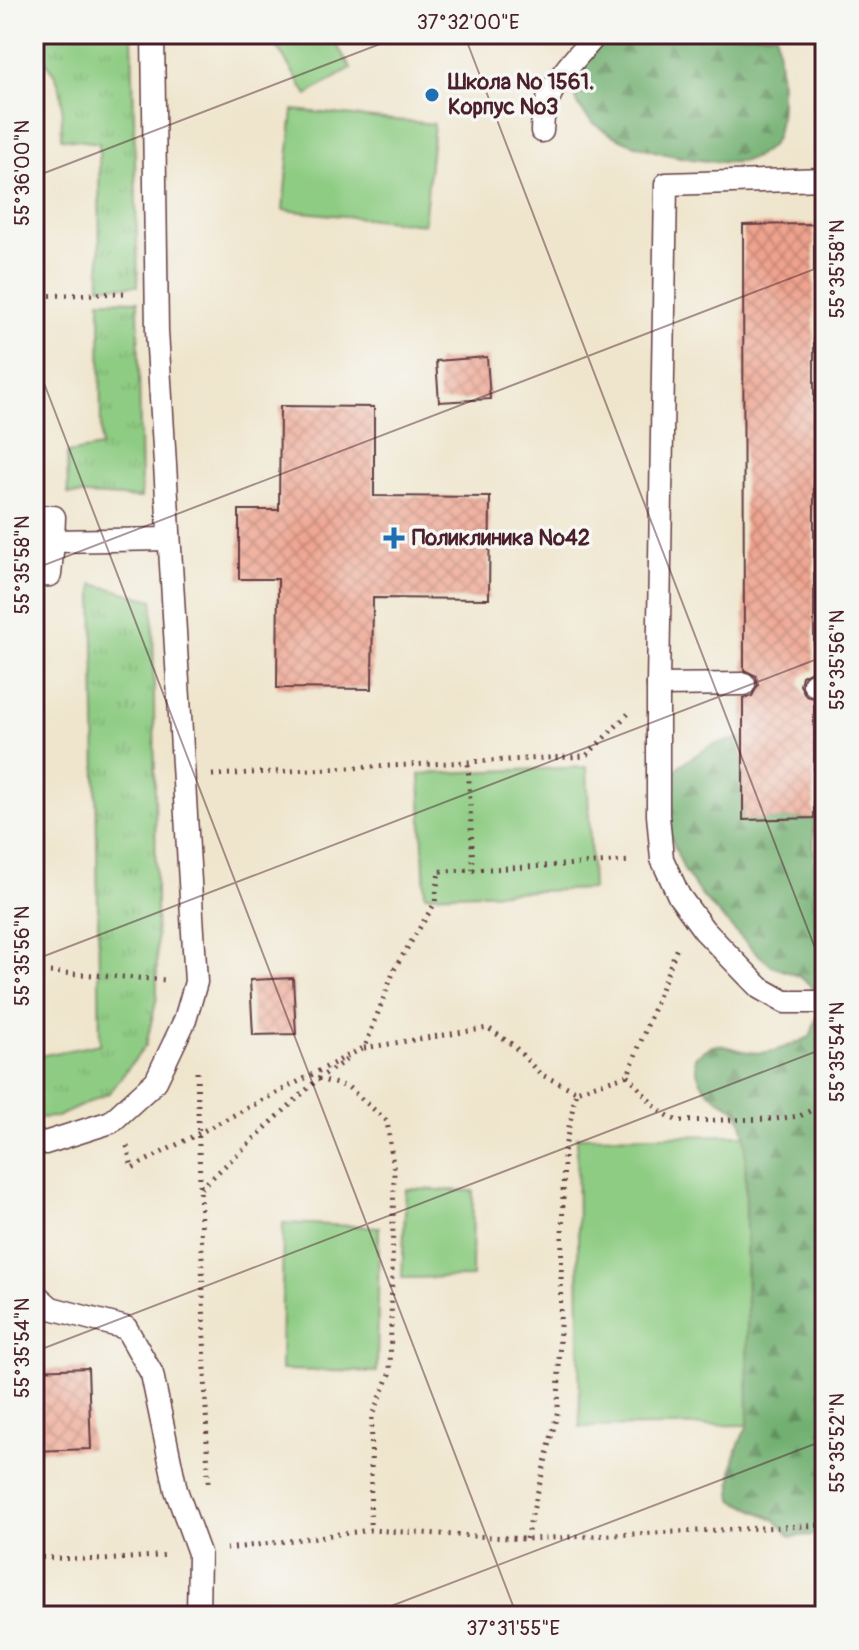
<svg xmlns="http://www.w3.org/2000/svg" width="859" height="1650" viewBox="0 0 859 1650" font-family="Pangolin,sans-serif">
  <defs>
    <pattern id="grass-tufts" width="24" height="20" patternUnits="userSpaceOnUse" patternTransform="scale(2)"><rect width="24" height="20" fill="#8ecc83"/><path d="M3 7l-1-3M5 7V3M7 7l1-3M15 17l-1-3M17 17v-4M19 17l1-3" fill="none" stroke="#7caf71"/></pattern>
    <pattern id="forest-firs" width="22" height="20" patternUnits="userSpaceOnUse" patternTransform="scale(2)"><rect width="22" height="20" fill="#72b071"/><path d="M5 1l3.5 6h-7zM16 11l3.5 6h-7z" fill="#608f5d"/></pattern>
    <pattern id="building-cross-hatch" width="8" height="8" patternUnits="userSpaceOnUse" patternTransform="scale(2)"><rect width="8" height="8" fill="#efa38e"/><path d="M0 0l8 8M0 8l8-8" fill="none" stroke="#c48474"/></pattern>
  </defs>
  <rect width="100%" height="100%" fill="#f6f6f2"/>
  <filter id="ink" filterUnits="userSpaceOnUse"><feTurbulence type="fractalNoise" baseFrequency=".0125" numOctaves="2"/><feDisplacementMap in="SourceGraphic" scale="16" xChannelSelector="R" yChannelSelector="G"/><feConvolveMatrix kernelMatrix="1 2 1 2 8 2 1 2 1" color-interpolation-filters="sRGB"/></filter>
  <filter id="wash" filterUnits="userSpaceOnUse"><feTurbulence type="fractalNoise" baseFrequency=".006" numOctaves="4" result="noise"/><feDisplacementMap in="SourceGraphic" scale="32" xChannelSelector="R" yChannelSelector="G"/><feGaussianBlur stdDeviation="1.8" result="paint"/><feColorMatrix in="noise" values="0 0 0 0 0 0 0 0 0 0 0 0 0 0 0 0 0 1.4 0 .05"/><feComposite in="paint" operator="in"/></filter>
  <g filter="url(#wash)">
    <rect width="100%" height="100%" fill="#efe5cc"/>
    <!-- grass -->
    <g fill="url(#grass-tufts)" stroke="#6c7657" stroke-width="2">
      <path d="M34 34H132L138 286H100L99 143 61 138C63 94 66 82 34 48Z"/>
      <polygon points="100,300 138,301 141,498 68,494 67,453 101,447"/>
      <polygon points="93,584 153,600 157,997 146,1045 109,1093 57,1117 34,1118 34,1057 100,1044"/>
    </g>
    <!-- forest -->
    <g fill="url(#forest-firs)" stroke="#5e684e" stroke-width="2">
      <path d="M612 34H776C780 59 786 122 773 143 765 154 749 161 736 162 694 165 556 140 577 76 583 59 600 46 612 34Z"/>
      <path d="M743 738V819L814 818V905H825V1534L791 1537 774 1519 733 1500C729 1471 734 1451 748 1425L745 1135C743 1127 742 1118 736 1111 732 1106 725 1103 720 1100 702 1089 696 1077 695 1057 721 1037 721 1047 748 1052 770 1056 791 1045 810 1037L819 1011 810 985 799 976 772 966 751 948 701 895 684 870 667 828 672 776 680 765 712 745Z"/>
    </g>
    <!-- park -->
    <g fill="#8ecc83" stroke="#6c7657" stroke-width="2">
      <polygon points="269,34 330,34 351,68 307,95"/>
      <polygon points="293,110 434,124 424,224 283,210"/>
      <polygon points="587,767 592,889 425,895 420,774"/>
      <polygon points="745,1135 748,1425 580,1427 577,1137"/>
      <polygon points="406,1189 473,1191 472,1277 402,1278"/>
      <polygon points="283,1223 379,1227 377,1372 281,1370"/>
    </g>
    <g id="blocks">
      <!-- building -->
      <g fill="url(#building-cross-hatch)">
        <polygon points="814,224 814,670 802,676 800,685 806,696 814,698 814,818 743,820 743,698 752,696 758,685 756,676 744,670 743,225"/>
        <polygon points="487,357 490,399 439,402 436,361"/>
        <polygon points="280,406 374,407 374,496 490,497 489,599 373,598 372,689 277,688 278,579 239,579 239,510 279,510"/>
        <polygon points="293,978 296,1034 253,1035 250,980"/>
        <polygon points="88,1368 91,1449 34,1451 34,1370"/>
      </g>
    </g>
  </g>
  <g filter="url(#ink)">
    <use href="#blocks" fill-opacity="0" stroke="#633d43" stroke-width="2"/>
    <g fill="none" stroke-linecap="round" stroke-linejoin="round">
      <defs>
        <g id="lane">
          <path d="M542 131C542 90 571 63 597 34"/>
          <polyline points="825,179 666,184 658,685 658,815 662,859 679,896 704,930 760,988 785,1002 825,1002"/>
          <polyline points="34,517 54,517 53,541 168,539"/>
          <polyline points="34,576 50,575 53,541"/>
          <polyline points="814,684 825,684"/>
          <polyline points="658,685 744,684"/>
          <polyline points="34,1142 45,1143 111,1122 156,1081 185,1020 196,982 157,331 153,34"/>
          <polyline points="34,1293 51,1308 126,1328 152,1374 176,1490 199,1553 198,1616"/>
        </g>
      </defs>
      <!-- lane casing -->
      <use href="#lane" stroke="#633d43" stroke-width="25"/>
      <!-- path -->
      <g stroke="#633d43" stroke-width="5" stroke-dasharray="2 6" stroke-linecap="butt">
        <polyline points="34,296 127,293"/>
        <polyline points="212,775 586,756 628,714"/>
        <polyline points="473,870 632,861"/>
        <polyline points="34,971 167,980"/>
        <polyline points="364,1048 488,1028 513,1045 540,1074 576,1091"/>
        <polyline points="197,1072 208,1482"/>
        <polyline points="628,1075 657,1109 677,1121 775,1119 800,1116 825,1103"/>
        <polyline points="318,1079 348,1087 387,1121 394,1172 390,1374 372,1417 370,1530"/>
        <polyline points="127,1146 132,1168 365,1047 395,968 435,903 439,871 473,870 468,761"/>
        <polyline points="201,1188 318,1079 346,1060"/>
        <polyline points="526,1539 558,1410 564,1153 576,1091 628,1075 678,945"/>
        <polyline points="226,1549 370,1530 526,1539 825,1525"/>
        <polyline points="34,1557 103,1560 169,1555"/>
      </g>
      <!-- lane -->
      <use href="#lane" stroke="#fff" stroke-width="22"/>
    </g>
  </g>
  <!-- ticks -->
  <path fill="none" stroke="#4a1f2b" stroke-width="2" stroke-opacity="0.45" d="M464 34 825 974M34 177 406 34M34 357 517 1616M34 569 825 265M34 960 825 656M34 1352 825 1048M365 1616 825 1440"/>
  <!-- markers -->
  <g fill="#1f6fb2" stroke="#f6f6f2" stroke-width="3">
    <circle cx="432" cy="95" r="8"/>
    <path d="M390 526h8v8h8v8h-8v8h-8v-8h-8v-8h8z"/>
  </g>
  <g text-anchor="middle" dominant-baseline="central" stroke-width="7" stroke-linejoin="round" paint-order="stroke">
    <!-- poi labels -->
    <g font-size="22" font-weight="bold" fill="#4a1f2b" stroke="#f6f6f2" text-anchor="start">
      <text x="448" y="82">Школа № 1561.<tspan x="448" dy="25">Корпус №3</tspan></text>
      <text x="412" y="538">Поликлиника №42</text>
    </g>
  </g>
  <!-- margin -->
  <rect width="859" height="1650" fill="none" stroke="#f6f6f2" stroke-width="88"/>
  <rect x="44" y="44" width="771" height="1562" fill="none" stroke="#4a1f2b" stroke-width="3"/>
  <g font-size="20" text-anchor="middle" fill="#4a1f2b">
    <text x="468" y="29">37°32'00"E</text>
    <text transform="translate(22 173) rotate(-90)" y="7">55°36'00"N</text>
    <text transform="translate(837 269) rotate(-90)" y="7">55°35'58"N</text>
    <text transform="translate(22 565) rotate(-90)" y="7">55°35'58"N</text>
    <text transform="translate(837 660) rotate(-90)" y="7">55°35'56"N</text>
    <text transform="translate(22 956) rotate(-90)" y="7">55°35'56"N</text>
    <text transform="translate(837 1052) rotate(-90)" y="7">55°35'54"N</text>
    <text transform="translate(22 1348) rotate(-90)" y="7">55°35'54"N</text>
    <text transform="translate(837 1443) rotate(-90)" y="7">55°35'52"N</text>
    <text x="513" y="1635">37°31'55"E</text>
  </g>
</svg>
